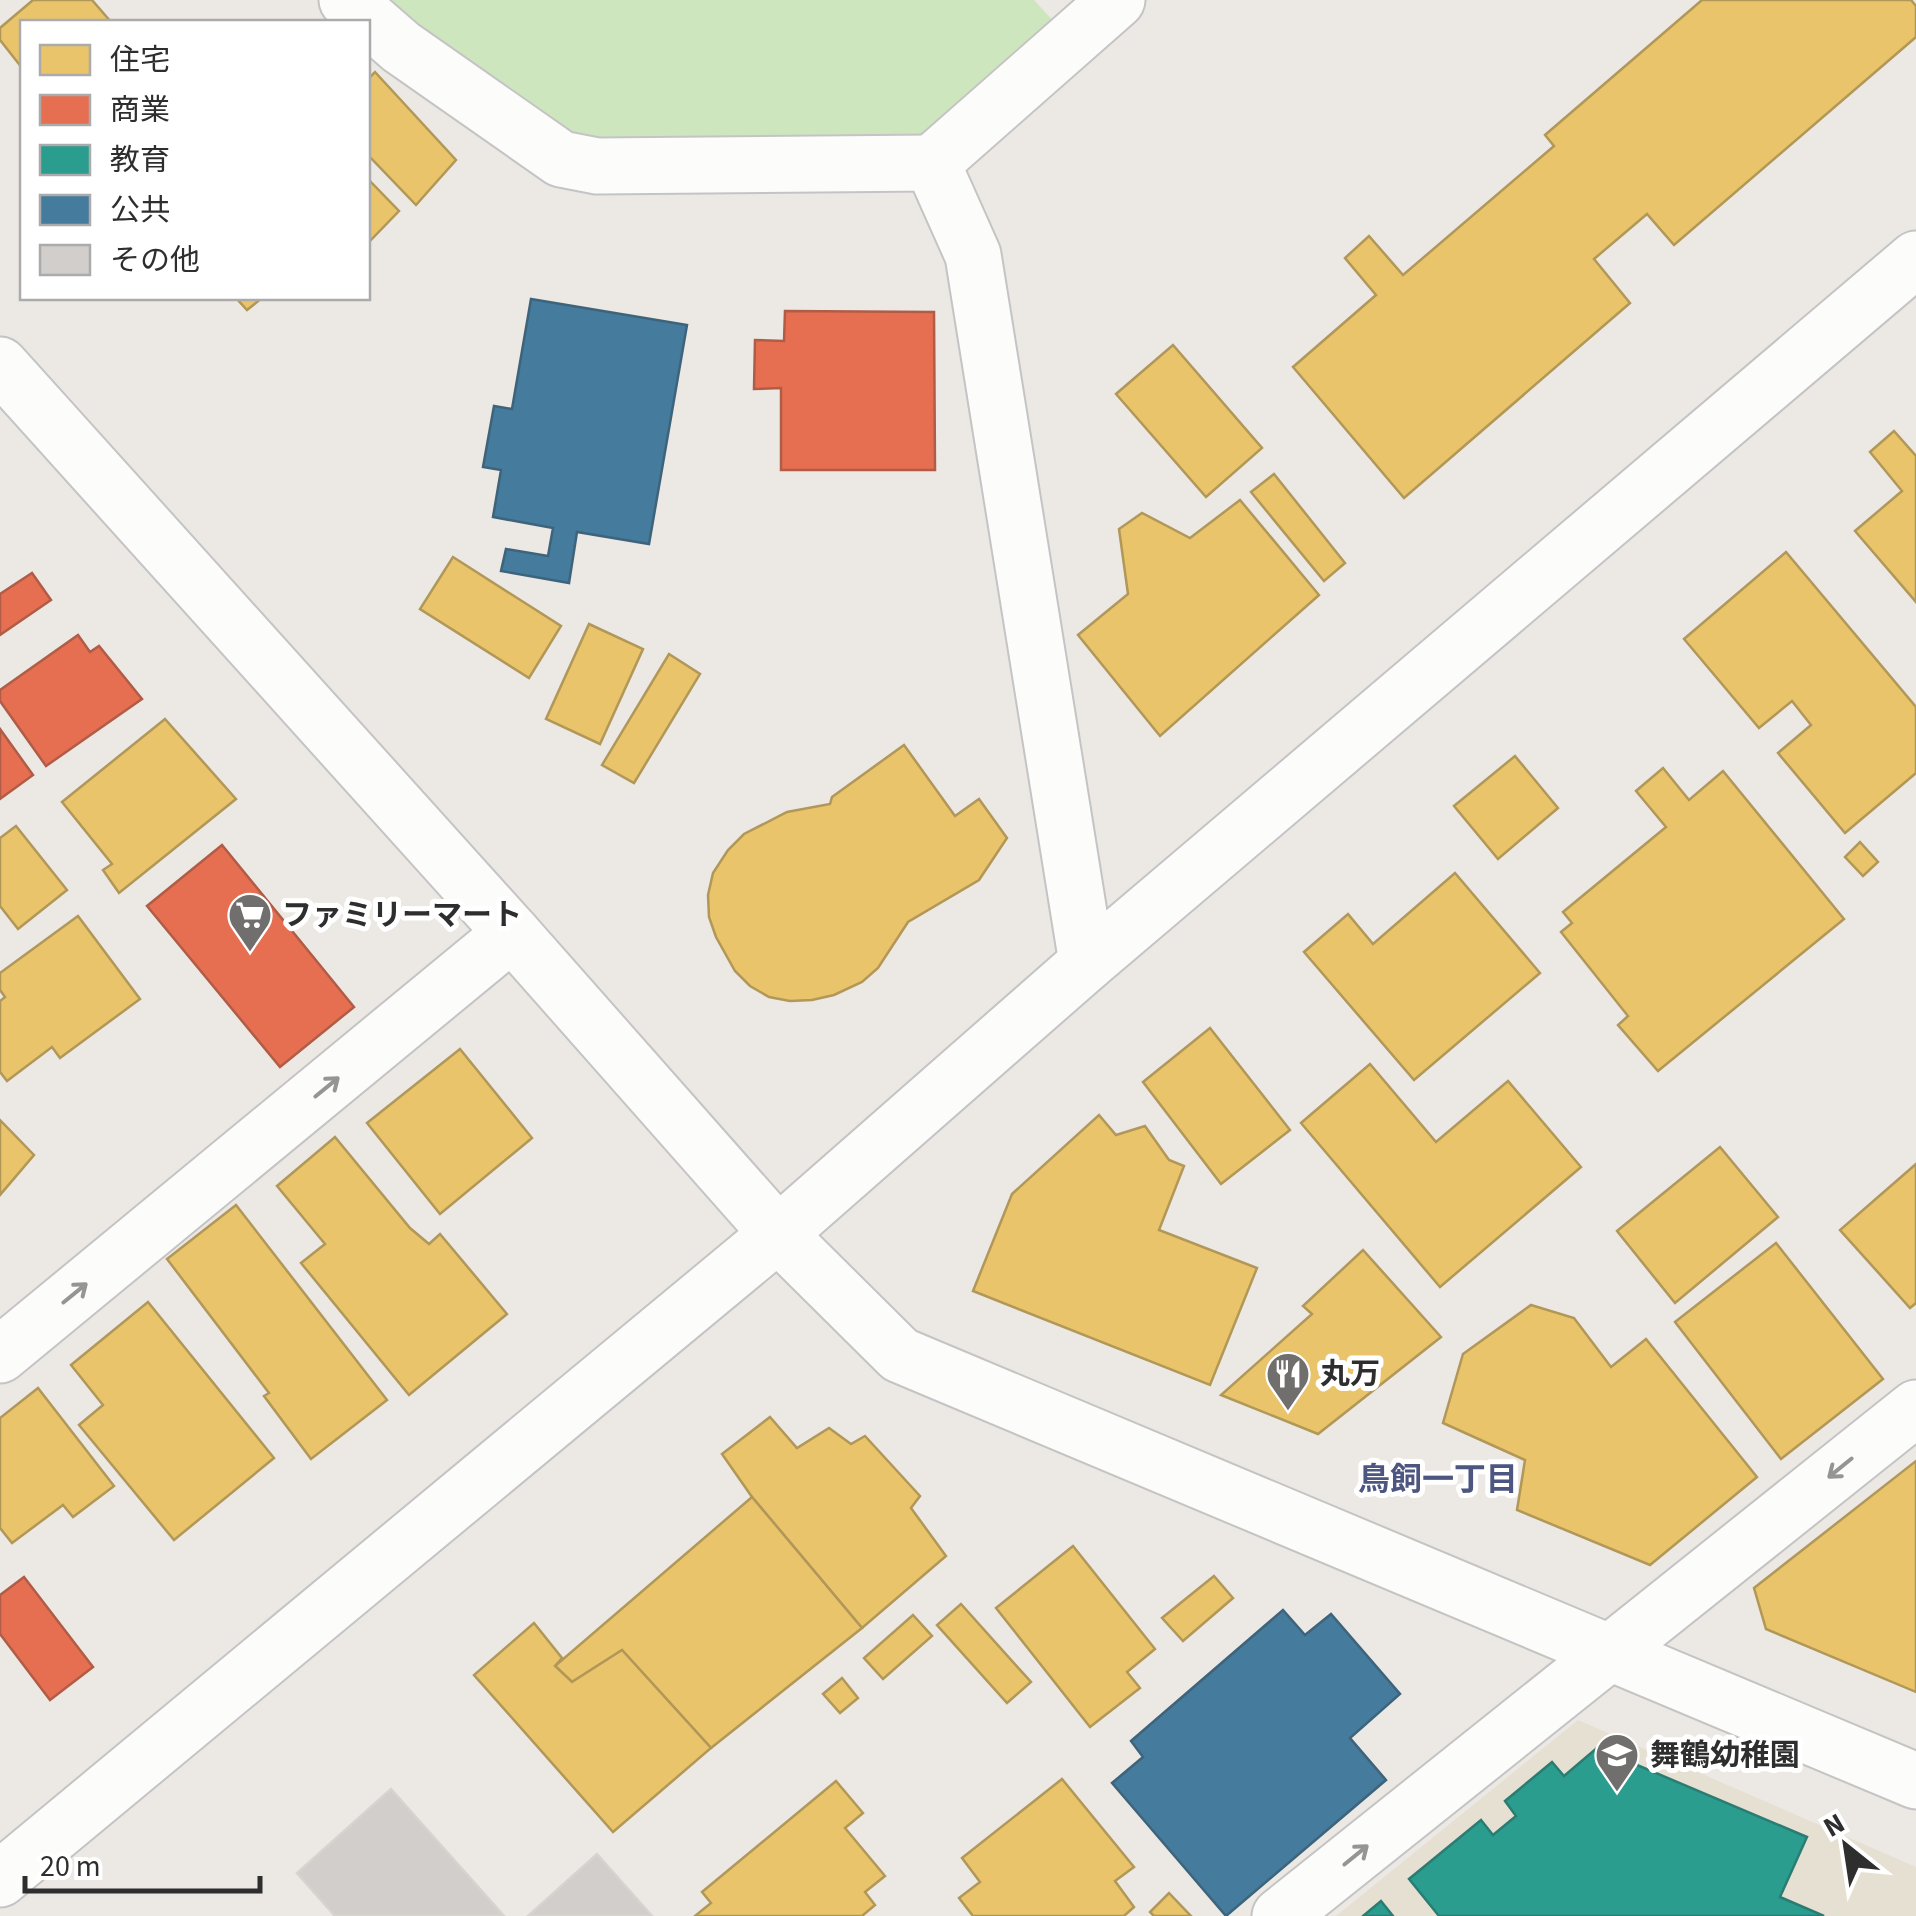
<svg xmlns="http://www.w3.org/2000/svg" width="1916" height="1916" viewBox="0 0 1916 1916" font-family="'Source Sans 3','Noto Sans JP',sans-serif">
  <rect width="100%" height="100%" fill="#ece8e4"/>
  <!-- education -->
  <polygon fill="#e6e0d3" points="1578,1720 1916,1867 1916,1916 1336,1916"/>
  <!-- green -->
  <polygon fill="#cee6be" points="378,0 1034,0 1055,23 926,138 573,143"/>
  <!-- homes -->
  <g fill="#e9c46a" stroke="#b19758" stroke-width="2.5">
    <polygon points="33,0 92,0 111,22 22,22 22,68 0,40 0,28"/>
    <polygon points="1702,0 1911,0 1916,6 1916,37 1674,245 1647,214 1594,259 1630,303 1404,498 1293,367 1376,295 1345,258 1369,236 1403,275 1554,146 1545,135"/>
    <polygon points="375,72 456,160 416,205 368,155 368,79"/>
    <polygon points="368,179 399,211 368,243"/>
    <polygon points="236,298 262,298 247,310"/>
    <polygon points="1173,345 1262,448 1206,497 1116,394"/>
    <polygon points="1894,431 1916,456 1916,602 1855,531 1902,491 1870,452"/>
    <polygon points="1274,474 1345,563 1324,581 1251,492"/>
    <polygon points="1240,500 1319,595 1160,736 1078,635 1128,594 1119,529 1142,513 1190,538"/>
    <polygon points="1786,552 1916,707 1916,773 1845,833 1778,753 1811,725 1792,701 1759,728 1684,639"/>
    <polygon points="453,557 561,626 529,678 420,609"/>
    <polygon points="589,624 643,649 600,744 546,719"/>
    <polygon points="669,654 700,674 634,783 602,765"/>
    <polygon points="165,719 236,799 119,893 103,870 112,864 62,802"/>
    <polygon points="904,745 955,816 979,799 1007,838 979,880 908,922 878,968 862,982 834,995 812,1000 790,1001 769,997 750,986 735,971 716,937 709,917 708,895 713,873 728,850 744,834 787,812 830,804 832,797"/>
    <polygon points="1515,756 1558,808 1498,859 1454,806"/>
    <polygon points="1663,768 1689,800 1723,771 1844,919 1658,1071 1618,1025 1628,1016 1561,932 1572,923 1563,912 1666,827 1636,791"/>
    <polygon points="16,826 67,890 18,929 0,906 0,838"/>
    <polygon points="1860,842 1878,862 1863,876 1845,857"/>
    <polygon points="1455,873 1540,973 1414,1080 1304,952 1348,914 1373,944"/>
    <polygon points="78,916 140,999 60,1058 52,1047 7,1081 0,1072 0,1001 5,997 0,990 0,973"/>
    <polygon points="1210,1028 1290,1130 1221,1184 1143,1082"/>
    <polygon points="460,1049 532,1138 440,1214 367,1123"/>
    <polygon points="1370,1064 1436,1142 1508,1081 1581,1167 1440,1287 1301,1123"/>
    <polygon points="1099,1115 1116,1135 1145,1126 1169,1160 1184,1166 1159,1230 1257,1268 1210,1385 973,1291 1012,1194"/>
    <polygon points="0,1120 34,1155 0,1195"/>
    <polygon points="335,1137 410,1228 429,1244 440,1234 507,1314 409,1395 301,1263 325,1244 277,1186"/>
    <polygon points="1720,1147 1778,1217 1675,1303 1617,1231"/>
    <polygon points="1916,1164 1916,1303 1910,1308 1840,1230"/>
    <polygon points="236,1205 387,1400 311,1459 264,1396 269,1393 167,1259"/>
    <polygon points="1776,1243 1883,1379 1781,1459 1675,1322"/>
    <polygon points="1363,1250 1441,1337 1318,1434 1221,1395 1312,1314 1303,1306"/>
    <polygon points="148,1302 274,1458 174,1540 79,1425 103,1405 71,1365"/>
    <polygon points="1531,1305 1574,1318 1611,1367 1646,1339 1757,1477 1650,1565 1517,1510 1525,1460 1443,1423 1463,1354"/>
    <polygon points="38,1388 114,1486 73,1517 63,1505 12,1543 0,1528 0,1418"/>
    <polygon points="770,1417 797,1448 829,1428 851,1444 865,1436 920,1496 911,1508 946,1556 862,1628 752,1497 722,1454"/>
    <polygon points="1916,1461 1916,1692 1766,1629 1754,1588"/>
    <polygon points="752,1497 862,1628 711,1748 622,1650 572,1682 555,1666"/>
    <polygon points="1073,1546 1155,1649 1127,1672 1140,1688 1090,1727 996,1608"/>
    <polygon points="1214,1576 1233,1598 1183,1641 1162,1618"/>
    <polygon points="961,1604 1031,1682 1007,1703 937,1625"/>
    <polygon points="913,1615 932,1636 883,1679 864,1658"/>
    <polygon points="534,1623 562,1658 555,1666 572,1682 622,1650 711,1748 613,1832 474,1675"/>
    <polygon points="842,1678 858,1698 840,1713 823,1694"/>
    <polygon points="1062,1779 1134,1867 1115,1881 1134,1907 1124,1916 973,1916 959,1898 980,1882 962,1858"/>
    <polygon points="836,1781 863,1813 845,1828 885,1876 865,1892 875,1905 862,1916 695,1916 711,1903 702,1892"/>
    <polygon points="1169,1893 1191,1916 1154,1916 1150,1912"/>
  </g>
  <!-- shops -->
  <g fill="#e76f51" stroke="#b05c46" stroke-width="2.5">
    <polygon points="785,311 934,312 935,470 781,470 781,388 754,389 755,340 784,341"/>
    <polygon points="32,573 51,600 0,635 0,594"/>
    <polygon points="78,635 90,652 99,646 142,699 46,766 0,701 0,690"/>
    <polygon points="0,729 33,775 0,799"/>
    <polygon points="222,845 354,1007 280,1067 147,906"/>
    <polygon points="24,1577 93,1667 50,1700 0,1634 0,1595"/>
  </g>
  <!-- schools -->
  <g fill="#2a9d8f" stroke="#2b7c72" stroke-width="2.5">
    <polygon points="1597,1748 1807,1837 1780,1897 1824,1916 1439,1916 1409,1879 1481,1820 1493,1835 1516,1816 1505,1801 1552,1762 1564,1776"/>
    <polygon points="1381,1901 1393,1916 1363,1916"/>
  </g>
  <!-- public -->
  <g fill="#457b9d" stroke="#3e647c" stroke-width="2.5">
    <polygon points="531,299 687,325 649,544 577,532 569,583 501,571 506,549 548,556 553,528 493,517 501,470 483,467 494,406 512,409"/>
    <polygon points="1283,1610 1305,1635 1331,1614 1400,1694 1350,1738 1386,1780 1226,1916 1112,1783 1143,1757 1131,1741"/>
  </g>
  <!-- building -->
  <g fill="#d1cecb" stroke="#d7d4d0" stroke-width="2.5">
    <polygon points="391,1789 504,1916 335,1916 297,1873"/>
    <polygon points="597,1854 652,1916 528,1916"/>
  </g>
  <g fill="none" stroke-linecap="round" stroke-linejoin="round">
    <defs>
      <g id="minor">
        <polyline points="347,0 401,47 561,159 597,166 932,163 973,255 1087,963"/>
        <polyline points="932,163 1117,0"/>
        <polyline points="0,365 512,933 778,1234 900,1355 1916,1781"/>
        <polyline points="0,1355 512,933"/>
        <polyline points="0,1879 778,1234 1087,963 1916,259"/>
        <polyline points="1280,1916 1916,1408"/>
      </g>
    </defs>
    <!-- minor casing -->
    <use href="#minor" stroke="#c5c4c5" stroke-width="59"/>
    <!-- minor -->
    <use href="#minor" stroke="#fcfcfb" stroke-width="55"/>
  </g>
  <!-- one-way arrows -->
  <defs><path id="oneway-shaft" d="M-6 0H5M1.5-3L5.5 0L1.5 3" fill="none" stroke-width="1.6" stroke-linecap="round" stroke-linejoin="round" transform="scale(2.5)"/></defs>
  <g stroke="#959594">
    <use href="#oneway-shaft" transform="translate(327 1087) rotate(-39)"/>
    <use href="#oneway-shaft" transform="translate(75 1293) rotate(-39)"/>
    <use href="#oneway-shaft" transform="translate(1840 1468) rotate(141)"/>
    <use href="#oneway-shaft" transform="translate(1356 1855) rotate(-39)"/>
  </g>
  <!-- icons -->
  <defs>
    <symbol id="supermarket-pin" viewBox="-11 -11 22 30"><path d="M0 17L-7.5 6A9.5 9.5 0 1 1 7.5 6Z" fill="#706f6e" stroke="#fff"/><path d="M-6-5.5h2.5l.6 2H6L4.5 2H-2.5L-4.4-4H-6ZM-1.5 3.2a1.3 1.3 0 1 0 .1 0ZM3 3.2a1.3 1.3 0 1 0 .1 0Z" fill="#fff"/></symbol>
    <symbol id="restaurant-pin" viewBox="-11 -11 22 30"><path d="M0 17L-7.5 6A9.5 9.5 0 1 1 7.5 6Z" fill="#706f6e" stroke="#fff"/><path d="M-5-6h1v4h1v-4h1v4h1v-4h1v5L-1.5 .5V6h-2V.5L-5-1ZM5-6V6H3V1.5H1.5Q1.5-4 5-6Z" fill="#fff"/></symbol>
    <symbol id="school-pin" viewBox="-11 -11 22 30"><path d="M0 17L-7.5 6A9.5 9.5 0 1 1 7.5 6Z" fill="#706f6e" stroke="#fff"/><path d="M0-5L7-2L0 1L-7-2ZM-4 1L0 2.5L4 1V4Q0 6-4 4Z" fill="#fff"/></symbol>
  </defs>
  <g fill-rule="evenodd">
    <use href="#supermarket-pin" x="225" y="890" width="50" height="68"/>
    <use href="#restaurant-pin" x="1263" y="1349" width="50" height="68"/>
    <use href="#school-pin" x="1592" y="1730" width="50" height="68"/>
  </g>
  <g text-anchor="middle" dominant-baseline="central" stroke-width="10" stroke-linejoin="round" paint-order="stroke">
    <!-- poi labels -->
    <g font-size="30" font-weight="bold" fill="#2e2e2e" stroke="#fff" text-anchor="start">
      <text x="282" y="915">ファミリーマート</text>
      <text x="1320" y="1374">丸万</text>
      <text x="1650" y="1755">舞鶴幼稚園</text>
    </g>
    <!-- neighbourhood labels -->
    <g font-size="32" font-weight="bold" fill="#4d5680" stroke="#fff">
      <text x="1438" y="1480">鳥飼一丁目</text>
    </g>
  </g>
  <!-- legend -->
  <rect x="20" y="20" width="350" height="280" fill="#ffffff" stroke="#ababab" stroke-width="2.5"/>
  <rect x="40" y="45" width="50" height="30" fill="#e9c46a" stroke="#ababab" stroke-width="2.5"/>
  <text x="110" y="70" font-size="30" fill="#2e2e2e">住宅</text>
  <rect x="40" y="95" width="50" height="30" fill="#e76f51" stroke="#ababab" stroke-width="2.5"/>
  <text x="110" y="120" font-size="30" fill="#2e2e2e">商業</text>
  <rect x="40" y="145" width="50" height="30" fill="#2a9d8f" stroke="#ababab" stroke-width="2.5"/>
  <text x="110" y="170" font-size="30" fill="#2e2e2e">教育</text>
  <rect x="40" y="195" width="50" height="30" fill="#457b9d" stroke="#ababab" stroke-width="2.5"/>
  <text x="110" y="220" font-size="30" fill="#2e2e2e">公共</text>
  <rect x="40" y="245" width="50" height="30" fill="#d1cecb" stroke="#ababab" stroke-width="2.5"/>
  <text x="110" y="270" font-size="30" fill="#2e2e2e">その他</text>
  <!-- north arrow -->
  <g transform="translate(1846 1846) rotate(330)" stroke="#ffffff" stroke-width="8" paint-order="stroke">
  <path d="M0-8L18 38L0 25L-18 38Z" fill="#2e2e2e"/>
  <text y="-15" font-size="28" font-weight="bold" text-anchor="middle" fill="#2e2e2e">N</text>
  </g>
  <!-- scale -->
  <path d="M25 1876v15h235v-15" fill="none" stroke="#2e2e2e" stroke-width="5"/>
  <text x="40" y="1876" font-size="30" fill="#2e2e2e" stroke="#ffffff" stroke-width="8" paint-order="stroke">20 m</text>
</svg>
